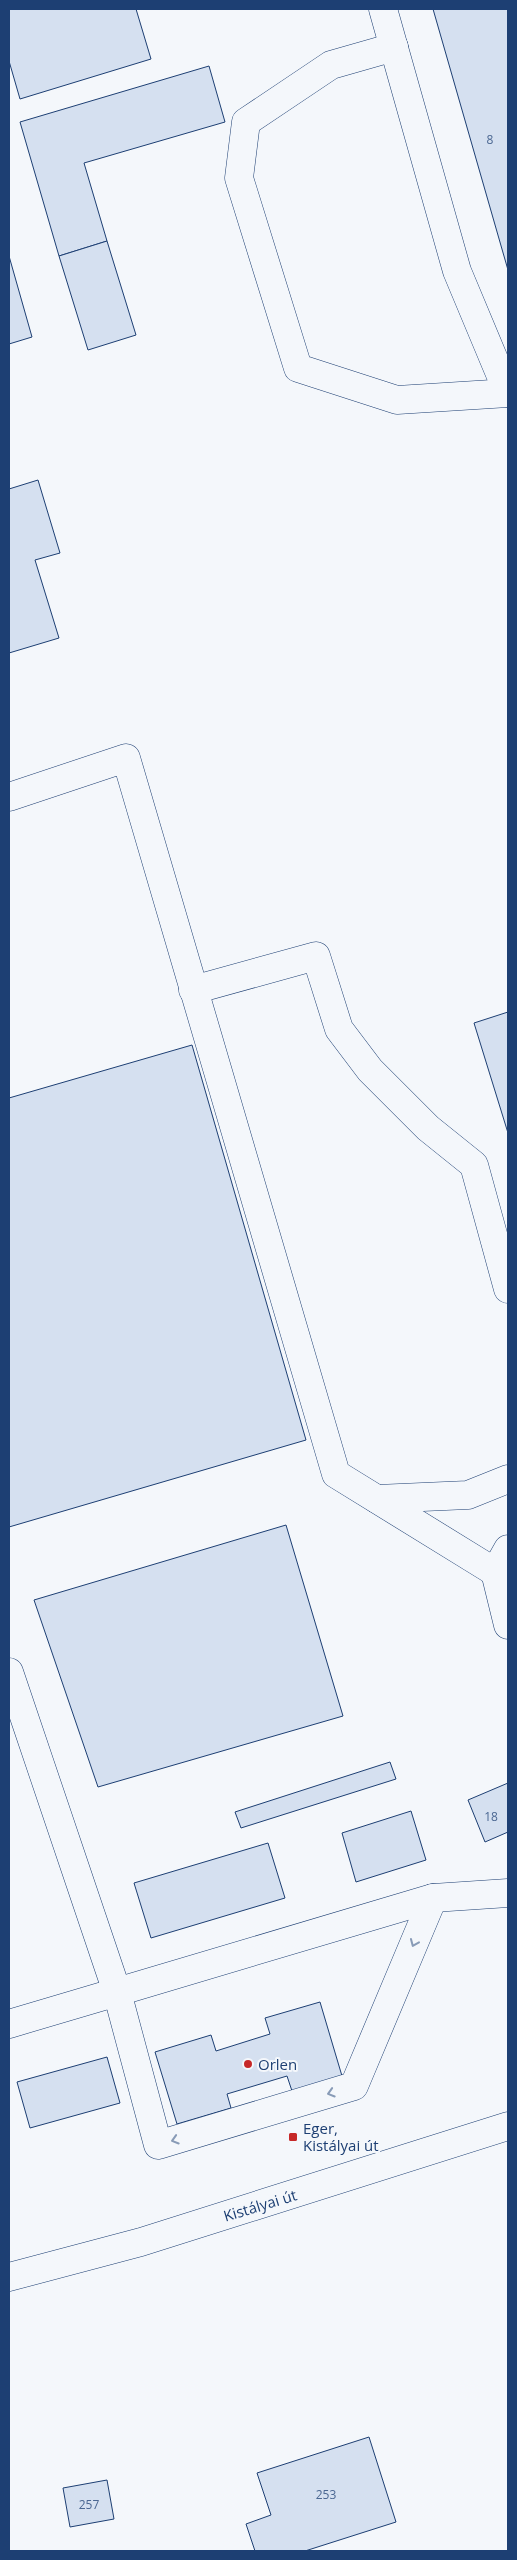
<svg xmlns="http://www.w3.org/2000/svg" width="517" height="2560" viewBox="0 0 517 2560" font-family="'Open Sans',sans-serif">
  <rect width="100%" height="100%" fill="#f4f7fb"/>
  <!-- building -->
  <g fill="#d5e0f0" stroke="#1d3f73">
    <polygon points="9,9 136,9 151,59 20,99 9,61"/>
    <polygon points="433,9 508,9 508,270"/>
    <polygon points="209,66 225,122 84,163 107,241 59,256 20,122"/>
    <polygon points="107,241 136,335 88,350 59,256"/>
    <polygon points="9,256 32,337 9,344"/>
    <polygon points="38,480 60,553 35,560 59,638 9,653 9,489"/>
    <polygon points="508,1012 508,1133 474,1023"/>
    <polygon points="192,1045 306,1440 9,1527 9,1098"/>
    <polygon points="286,1525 343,1716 98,1787 34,1600"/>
    <polygon points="390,1762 396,1779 241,1828 235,1812"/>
    <polygon points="508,1783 508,1832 485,1842 468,1800"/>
    <polygon points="411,1811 426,1860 356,1882 342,1833"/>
    <polygon points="268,1843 285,1898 151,1938 134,1883"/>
    <polygon points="320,2002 342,2076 292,2091 287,2076 227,2094 231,2108 177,2124 155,2052 211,2035 216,2051 270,2034 265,2018"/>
    <polygon points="107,2057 120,2103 30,2128 17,2082"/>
    <polygon points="369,2437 396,2522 305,2551 255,2551 246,2524 271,2515 257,2473"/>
    <polygon points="107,2480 114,2519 70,2527 63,2488"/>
  </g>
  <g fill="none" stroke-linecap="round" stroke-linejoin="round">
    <defs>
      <g id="minor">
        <polyline points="383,9 457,271 508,393"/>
        <polyline points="394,47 331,65 246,122 239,178 298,368 397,400 508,393"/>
        <polyline points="9,797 126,758 336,1474 495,1572"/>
        <polyline points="193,990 316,956 339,1029 370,1070 428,1128 474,1165 508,1289"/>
        <polyline points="377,1499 468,1495 508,1479"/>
        <polyline points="508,1549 495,1572 508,1625"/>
        <polyline points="9,1672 117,1992 433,1898 508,1893"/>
        <polyline points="9,2024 117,1992 158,2145 354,2086 433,1898"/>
      </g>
      <polyline id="major" points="9,2277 141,2242 508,2126"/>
    </defs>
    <!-- minor casing -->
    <use href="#minor" stroke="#1d3f73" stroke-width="29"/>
    <!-- major casing -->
    <use href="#major" stroke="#1d3f73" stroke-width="29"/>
    <!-- minor -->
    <use href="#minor" stroke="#f4f7fb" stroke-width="28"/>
    <!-- major -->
    <use href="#major" stroke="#f4f7fb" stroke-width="28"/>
  </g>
  <!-- one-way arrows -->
  <defs><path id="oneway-chevron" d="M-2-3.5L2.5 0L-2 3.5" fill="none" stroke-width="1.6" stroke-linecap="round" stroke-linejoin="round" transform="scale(1.25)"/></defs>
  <g stroke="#889bb7">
    <use href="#oneway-chevron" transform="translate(414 1943) rotate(113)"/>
    <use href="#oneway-chevron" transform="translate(331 2093) rotate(163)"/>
    <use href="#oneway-chevron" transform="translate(175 2140) rotate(163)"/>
  </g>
  <!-- markers -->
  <g fill="#c62828" stroke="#f4f7fb" stroke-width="2">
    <circle cx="248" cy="2064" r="5"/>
    <rect x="288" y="2132" width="10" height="10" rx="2.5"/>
  </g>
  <g text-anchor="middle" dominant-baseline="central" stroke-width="4" stroke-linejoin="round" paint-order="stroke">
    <!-- number labels -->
    <g font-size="12" fill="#4b6792">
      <text x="490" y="139">8</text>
      <text x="491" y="1816">18</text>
      <text x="326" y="2494">253</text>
      <text x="89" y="2504">257</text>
    </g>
    <!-- poi labels -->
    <g font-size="15" fill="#1d3f73" stroke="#f4f7fb" text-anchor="start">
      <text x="258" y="2064">Orlen</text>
      <text x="303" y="2128">Eger,<tspan x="303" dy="17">Kistályai út</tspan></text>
    </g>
    <!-- street labels -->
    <g font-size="15" fill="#1d3f73" stroke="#f4f7fb">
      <text transform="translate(260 2205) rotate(-17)">Kistályai út</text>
    </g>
  </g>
  <!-- border -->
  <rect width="517" height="2560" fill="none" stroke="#1d3f73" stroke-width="20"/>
</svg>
